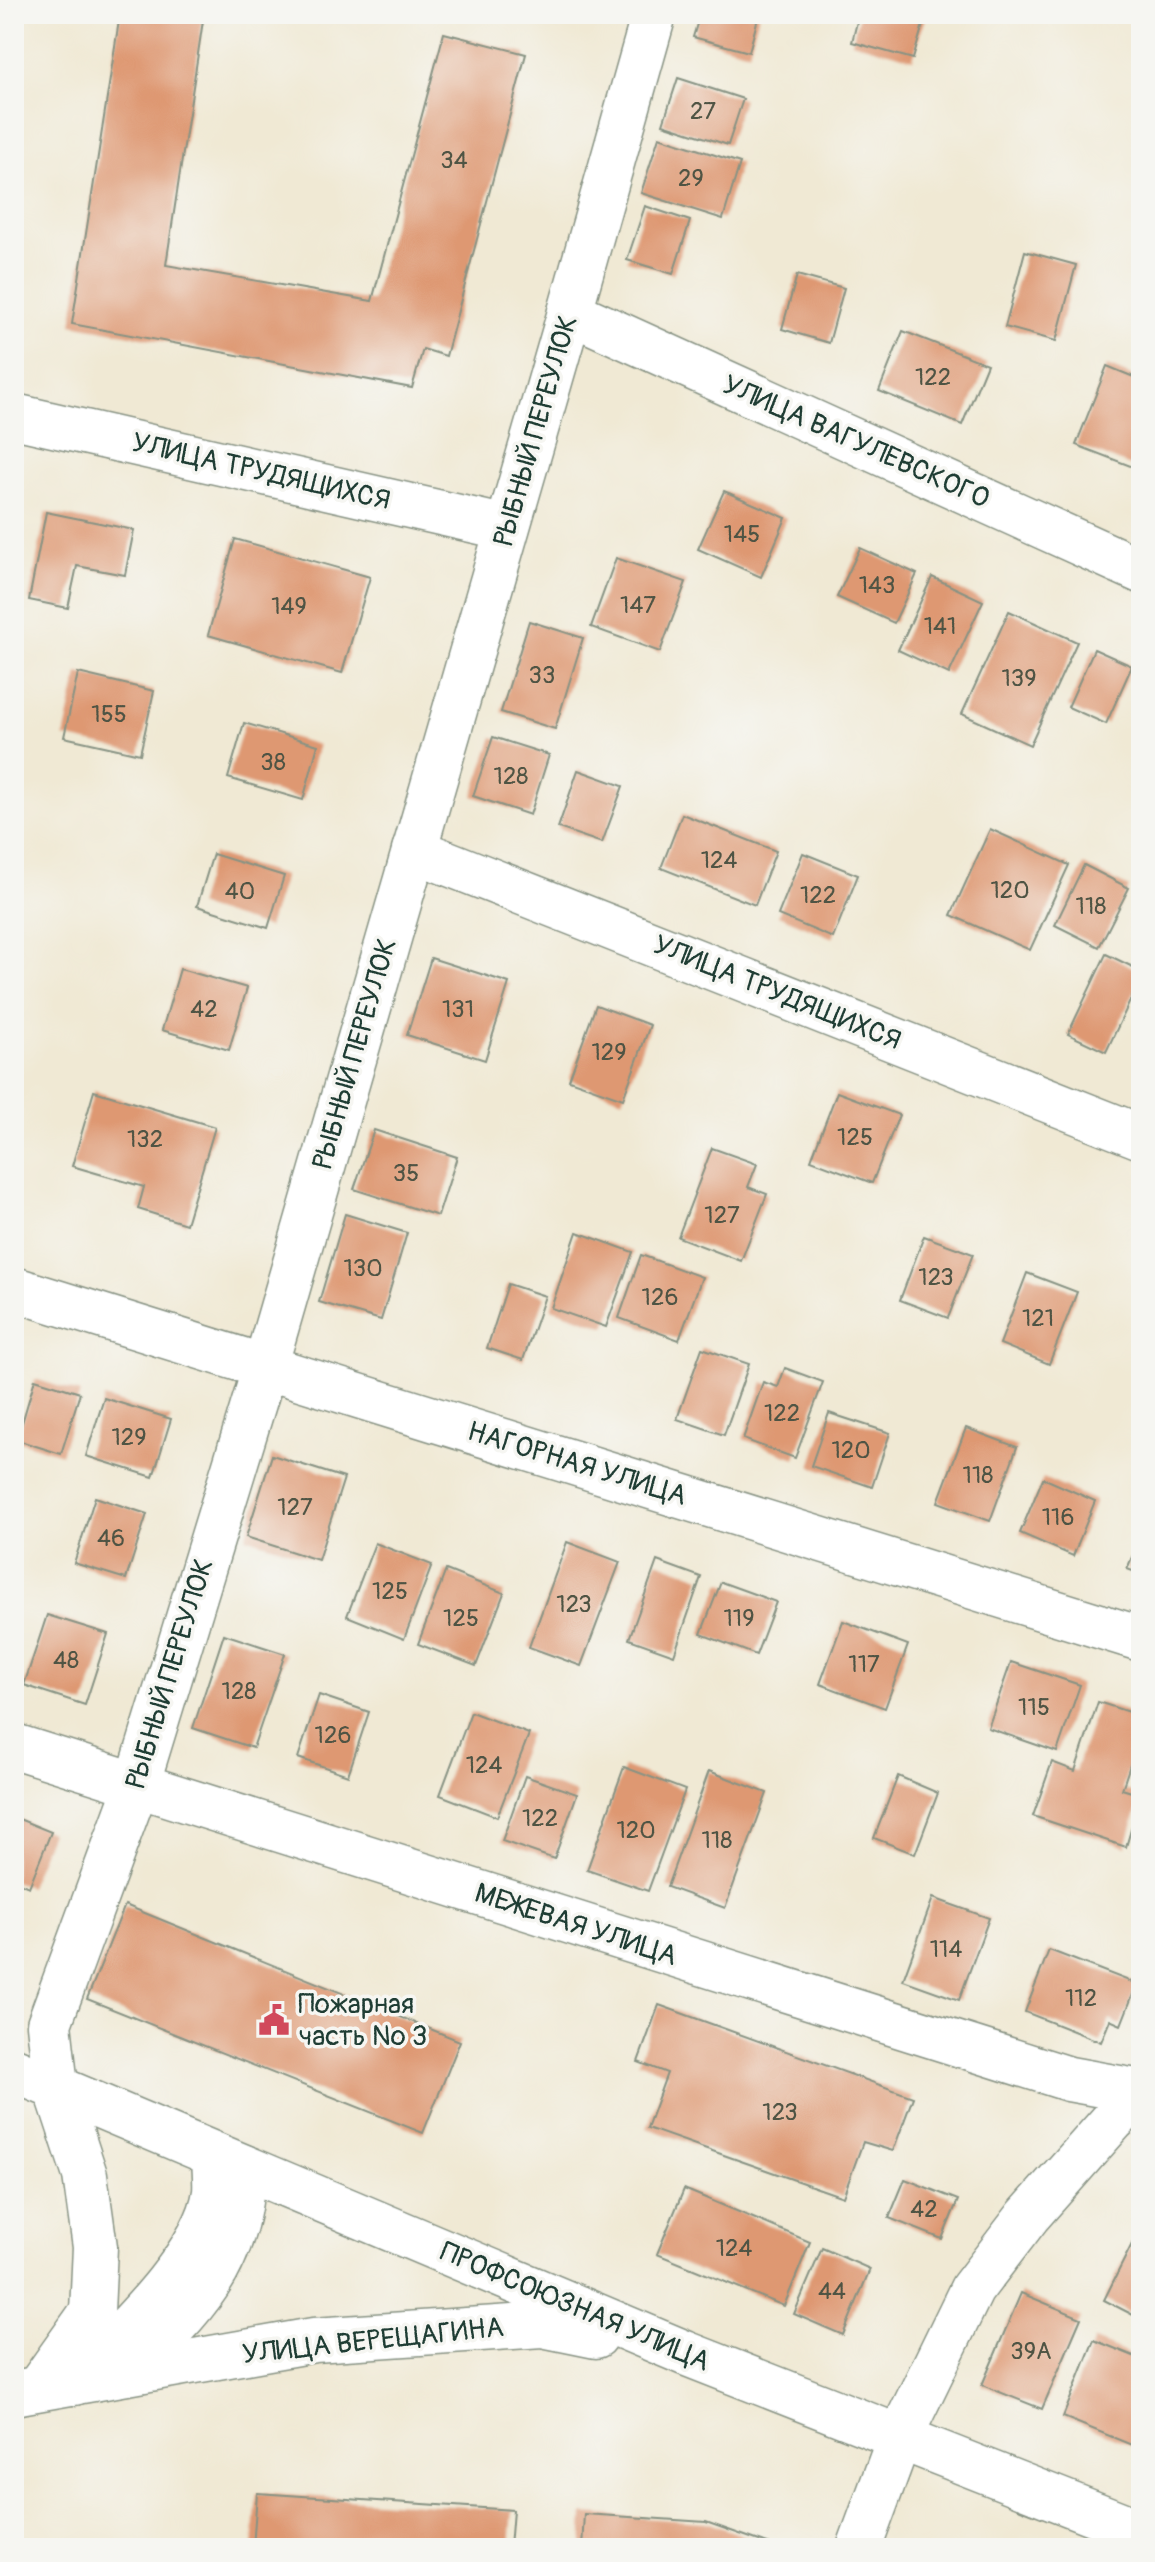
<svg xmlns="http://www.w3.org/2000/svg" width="1155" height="2562" viewBox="0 0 1155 2562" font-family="Pangolin,sans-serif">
  <rect width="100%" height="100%" fill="#f6f6f2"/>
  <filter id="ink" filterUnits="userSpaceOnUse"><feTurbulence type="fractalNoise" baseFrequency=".0125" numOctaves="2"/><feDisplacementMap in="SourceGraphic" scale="16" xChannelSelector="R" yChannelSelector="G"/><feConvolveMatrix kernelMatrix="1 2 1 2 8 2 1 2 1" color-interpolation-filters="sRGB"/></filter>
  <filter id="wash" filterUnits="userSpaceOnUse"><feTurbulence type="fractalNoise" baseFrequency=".006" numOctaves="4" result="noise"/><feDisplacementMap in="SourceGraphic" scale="32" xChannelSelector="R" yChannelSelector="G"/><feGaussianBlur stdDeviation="1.8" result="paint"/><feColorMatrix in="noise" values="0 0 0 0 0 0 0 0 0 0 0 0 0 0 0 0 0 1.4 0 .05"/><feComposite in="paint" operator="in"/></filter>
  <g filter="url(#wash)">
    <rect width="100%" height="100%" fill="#f0e9d4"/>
    <g id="blocks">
      <!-- building -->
      <g fill="#de9872">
        <polygon points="120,14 204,14 166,265 372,301 444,33 526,54 446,356 423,349 412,388 72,324"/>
        <polygon points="700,14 759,14 749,52 693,37"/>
        <polygon points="859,14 926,14 913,59 852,42"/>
        <polygon points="678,78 743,99 728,145 663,124"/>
        <polygon points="659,137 740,163 723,219 641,193"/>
        <polygon points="645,206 690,221 673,274 627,260"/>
        <polygon points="1025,251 1076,265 1056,341 1005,327"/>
        <polygon points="797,275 844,288 829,343 782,329"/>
        <polygon points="903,331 987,364 962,425 879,391"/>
        <polygon points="1107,366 1141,380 1141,447 1133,467 1076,445"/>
        <polygon points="724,491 786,518 761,577 698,549"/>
        <polygon points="46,512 134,530 125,575 77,566 68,608 29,600"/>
        <polygon points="235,539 370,577 342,673 208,635"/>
        <polygon points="860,548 917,574 894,623 837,597"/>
        <polygon points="616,558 686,582 660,652 591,627"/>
        <polygon points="932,577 983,601 949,674 898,650"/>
        <polygon points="1009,611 1077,642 1030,745 962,714"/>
        <polygon points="529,621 583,638 555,729 501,712"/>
        <polygon points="1094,649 1132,666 1106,724 1068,707"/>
        <polygon points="78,673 154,691 140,754 64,737"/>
        <polygon points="244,723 318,745 303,800 228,778"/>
        <polygon points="493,737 549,755 530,815 473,796"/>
        <polygon points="578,770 623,786 602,843 558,828"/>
        <polygon points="682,814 776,851 755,905 661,868"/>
        <polygon points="990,829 1069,865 1030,950 951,915"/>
        <polygon points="803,853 858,875 833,938 778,915"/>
        <polygon points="213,854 284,876 268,928 197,906"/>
        <polygon points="1084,865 1129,888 1099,947 1055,925"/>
        <polygon points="1106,954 1141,971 1141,978 1106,1052 1068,1034"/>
        <polygon points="431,958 509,983 485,1060 407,1035"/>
        <polygon points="180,969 247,988 229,1050 162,1030"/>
        <polygon points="596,1005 650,1025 623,1099 569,1080"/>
        <polygon points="94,1091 215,1127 186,1224 138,1209 144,1187 72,1166"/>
        <polygon points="837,1092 899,1115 872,1183 811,1160"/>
        <polygon points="374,1130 457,1157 438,1216 354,1189"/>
        <polygon points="712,1148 757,1164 748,1187 767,1194 741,1261 678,1237"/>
        <polygon points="345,1214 407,1233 381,1320 319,1302"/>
        <polygon points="577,1232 633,1252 606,1327 551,1308"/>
        <polygon points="924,1236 973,1254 948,1318 900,1300"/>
        <polygon points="641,1255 702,1277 679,1340 619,1318"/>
        <polygon points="1027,1273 1077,1292 1049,1364 1000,1344"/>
        <polygon points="508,1284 545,1296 523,1360 487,1348"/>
        <polygon points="702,1348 749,1364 724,1435 677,1419"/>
        <polygon points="785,1368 823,1382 795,1458 743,1439 763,1382 778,1387"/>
        <polygon points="35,1379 80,1393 61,1454 17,1440"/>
        <polygon points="104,1398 171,1419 153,1477 86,1456"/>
        <polygon points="829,1413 890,1433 872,1487 811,1466"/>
        <polygon points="966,1428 1017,1447 990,1521 938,1502"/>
        <polygon points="272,1455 344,1478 318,1560 246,1537"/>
        <polygon points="1043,1478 1095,1501 1073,1556 1020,1533"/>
        <polygon points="95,1497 147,1514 126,1579 74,1563"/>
        <polygon points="1141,1536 1141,1574 1127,1569"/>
        <polygon points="567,1542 620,1562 581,1666 529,1647"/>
        <polygon points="375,1543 432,1565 404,1639 347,1616"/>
        <polygon points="657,1561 701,1577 674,1655 629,1639"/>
        <polygon points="446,1570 504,1593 476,1666 418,1644"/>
        <polygon points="721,1582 776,1602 756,1655 701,1634"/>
        <polygon points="47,1615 108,1634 85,1705 24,1685"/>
        <polygon points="843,1621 908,1645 885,1708 820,1684"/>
        <polygon points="224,1634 285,1654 253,1748 193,1728"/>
        <polygon points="1011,1662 1080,1685 1057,1752 988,1728"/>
        <polygon points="319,1695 369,1712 348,1775 298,1758"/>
        <polygon points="1098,1702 1141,1716 1141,1732 1122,1789 1141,1795 1126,1847 1033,1816 1052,1762 1075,1771"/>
        <polygon points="471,1712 529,1734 497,1817 440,1795"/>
        <polygon points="624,1767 685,1790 648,1891 587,1870"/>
        <polygon points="709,1771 767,1793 725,1908 667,1887"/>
        <polygon points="525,1776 577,1794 554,1859 502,1841"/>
        <polygon points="898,1776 938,1793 915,1854 874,1838"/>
        <polygon points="14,1817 51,1832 29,1887 14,1881"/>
        <polygon points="933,1898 989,1918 959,2000 903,1980"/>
        <polygon points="125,1905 460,2041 423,2133 87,1999"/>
        <polygon points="1049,1950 1137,1984 1121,2025 1110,2020 1101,2042 1025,2012"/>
        <polygon points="659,2005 913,2097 893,2151 863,2142 843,2197 647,2128 667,2073 638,2062"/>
        <polygon points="905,2179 958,2200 942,2239 889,2218"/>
        <polygon points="684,2189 810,2242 784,2306 657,2254"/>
        <polygon points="1141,2226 1141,2319 1104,2300"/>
        <polygon points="822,2248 870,2269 843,2335 794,2314"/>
        <polygon points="1021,2293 1081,2318 1042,2409 982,2385"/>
        <polygon points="1094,2340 1141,2359 1141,2442 1139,2448 1063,2417"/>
        <polygon points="257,2493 513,2510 510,2548 253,2548"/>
        <polygon points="584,2514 706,2522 779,2548 582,2548"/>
      </g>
    </g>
  </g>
  <g filter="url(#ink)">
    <use href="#blocks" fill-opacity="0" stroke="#889384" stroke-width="2"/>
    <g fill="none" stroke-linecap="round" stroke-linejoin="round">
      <defs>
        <g id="street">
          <polyline points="570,312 1141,571"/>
          <polyline points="14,416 507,528"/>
          <polyline points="414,850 1141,1137"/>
          <polyline points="14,1289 1141,1639"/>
          <polyline points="14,1746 1069,2079 1141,2092"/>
          <polyline points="859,2548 899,2439"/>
        </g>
        <g id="secondary">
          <polyline points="14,2070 685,2353 1141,2532"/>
          <path d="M127 2372C193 2310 241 2264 243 2167"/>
          <path d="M74 2383C118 2338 207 2255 215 2192 216 2180 214 2167 214 2155"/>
          <polyline points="38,2388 92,2312 95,2247 85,2175 56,2087 49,2024 137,1785 265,1367 570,312 654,14"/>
          <polyline points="19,2392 314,2340 542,2325 596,2336"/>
          <polyline points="899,2439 972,2289 1028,2216 1113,2120 1141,2093"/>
        </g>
      </defs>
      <!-- street casing -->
      <use href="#street" stroke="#889384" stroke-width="47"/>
      <!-- secondary casing -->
      <use href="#secondary" stroke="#889384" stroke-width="47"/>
      <!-- street -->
      <use href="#street" stroke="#fff" stroke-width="44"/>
      <!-- secondary -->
      <use href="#secondary" stroke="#fff" stroke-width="44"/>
    </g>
  </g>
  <!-- icons -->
  <defs>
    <symbol id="civic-bare" viewBox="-9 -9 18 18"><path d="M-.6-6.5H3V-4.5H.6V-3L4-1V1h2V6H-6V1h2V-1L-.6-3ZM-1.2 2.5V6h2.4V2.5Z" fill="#d1495b" stroke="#f6f6f2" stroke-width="2.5" paint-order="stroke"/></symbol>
  </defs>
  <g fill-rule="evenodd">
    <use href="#civic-bare" x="252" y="1998" width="44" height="44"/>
  </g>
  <g text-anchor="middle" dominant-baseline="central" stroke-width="7" stroke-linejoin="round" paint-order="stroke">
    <!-- number labels -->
    <g font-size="24" fill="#4f5444">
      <text x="703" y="111">27</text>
      <text x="454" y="160">34</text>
      <text x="691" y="178">29</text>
      <text x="933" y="377">122</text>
      <text x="742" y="534">145</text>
      <text x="877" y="585">143</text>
      <text x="638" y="605">147</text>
      <text x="289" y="606">149</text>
      <text x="940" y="626">141</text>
      <text x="542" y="675">33</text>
      <text x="1019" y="678">139</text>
      <text x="109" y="714">155</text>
      <text x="273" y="762">38</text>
      <text x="511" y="776">128</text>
      <text x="719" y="860">124</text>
      <text x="1010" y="890">120</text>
      <text x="240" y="891">40</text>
      <text x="818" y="895">122</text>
      <text x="1091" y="906">118</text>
      <text x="204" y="1009">42</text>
      <text x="458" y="1009">131</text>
      <text x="609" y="1052">129</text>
      <text x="855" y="1137">125</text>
      <text x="145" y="1139">132</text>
      <text x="406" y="1173">35</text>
      <text x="722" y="1215">127</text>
      <text x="363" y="1268">130</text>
      <text x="936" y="1277">123</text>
      <text x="660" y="1297">126</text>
      <text x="1038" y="1318">121</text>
      <text x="782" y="1413">122</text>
      <text x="129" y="1437">129</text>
      <text x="851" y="1450">120</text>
      <text x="978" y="1475">118</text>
      <text x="295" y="1507">127</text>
      <text x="1058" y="1517">116</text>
      <text x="111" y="1538">46</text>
      <text x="390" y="1591">125</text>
      <text x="574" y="1604">123</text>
      <text x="461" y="1618">125</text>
      <text x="739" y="1618">119</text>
      <text x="66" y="1660">48</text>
      <text x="864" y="1664">117</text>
      <text x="239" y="1691">128</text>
      <text x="1034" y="1707">115</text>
      <text x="333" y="1735">126</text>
      <text x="484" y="1765">124</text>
      <text x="540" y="1818">122</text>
      <text x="636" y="1830">120</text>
      <text x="717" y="1840">118</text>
      <text x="946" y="1949">114</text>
      <text x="1081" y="1998">112</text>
      <text x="780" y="2112">123</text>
      <text x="924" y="2209">42</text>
      <text x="734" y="2248">124</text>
      <text x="832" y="2291">44</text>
      <text x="1031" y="2351">39А</text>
    </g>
    <!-- street labels -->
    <g font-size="28" fill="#1f3d34" stroke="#f6f6f2">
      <text transform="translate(536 431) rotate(-74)">РЫБНЫЙ ПЕРЕУЛОК</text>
      <text transform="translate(856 442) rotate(24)">УЛИЦА ВАГУЛЕВСКОГО</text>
      <text transform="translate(261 472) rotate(13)">УЛИЦА ТРУДЯЩИХСЯ</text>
      <text transform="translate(777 993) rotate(22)">УЛИЦА ТРУДЯЩИХСЯ</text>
      <text transform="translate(355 1054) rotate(-74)">РЫБНЫЙ ПЕРЕУЛОК</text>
      <text transform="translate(577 1464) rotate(17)">НАГОРНАЯ УЛИЦА</text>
      <text transform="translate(170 1674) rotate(-73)">РЫБНЫЙ ПЕРЕУЛОК</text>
      <text transform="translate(576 1925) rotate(18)">МЕЖЕВАЯ УЛИЦА</text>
      <text transform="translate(575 2307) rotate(23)">ПРОФСОЮЗНАЯ УЛИЦА</text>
      <text transform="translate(373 2341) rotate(-6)">УЛИЦА ВЕРЕЩАГИНА</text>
    </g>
    <!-- poi labels -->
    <g font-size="28" fill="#1f3d34" stroke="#f6f6f2" text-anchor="start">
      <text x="298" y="2004">Пожарная<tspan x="298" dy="32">часть № 3</tspan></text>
    </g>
  </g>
  <!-- margin -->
  <rect width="1155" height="2562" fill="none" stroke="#f6f6f2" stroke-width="48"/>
</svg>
